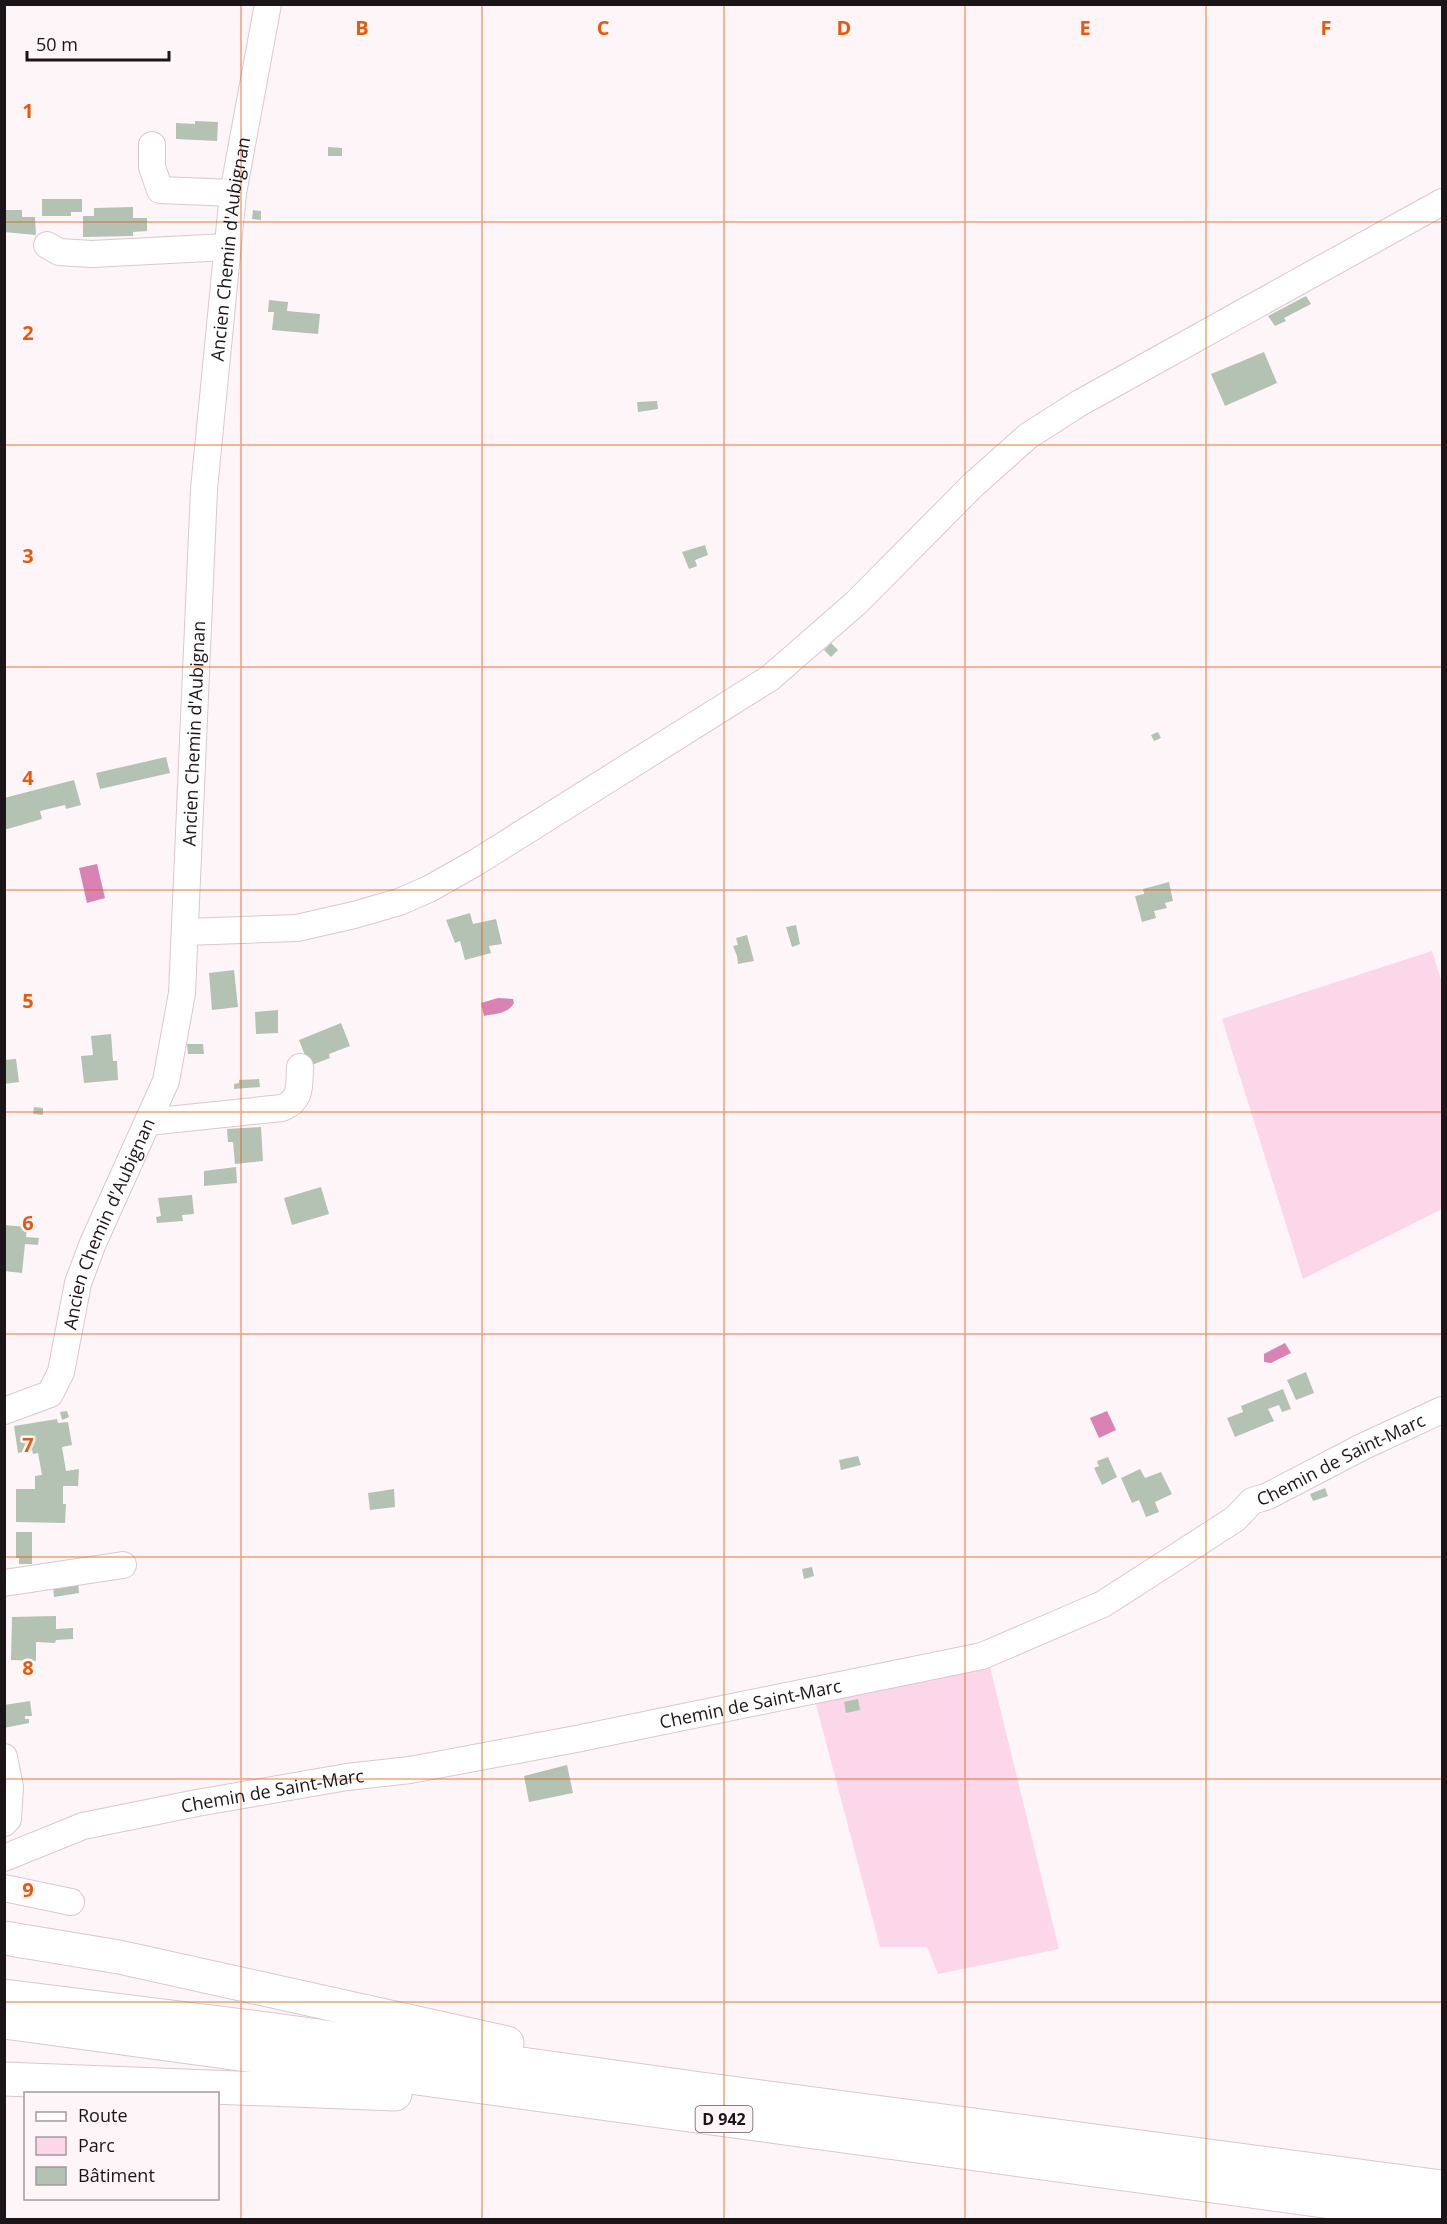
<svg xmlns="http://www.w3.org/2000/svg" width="1447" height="2224" viewBox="0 0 1447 2224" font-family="'Open Sans',sans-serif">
  <rect width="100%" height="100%" fill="#fef5f9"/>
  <!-- green -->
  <g fill="#fbd7e9">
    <polygon points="1432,951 1442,983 1442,1209 1303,1279 1222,1019"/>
    <polygon points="990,1667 1059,1949 938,1974 927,1947 880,1947 815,1701"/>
  </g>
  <!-- water -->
  <g fill="#d883b3">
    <polygon points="97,864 105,898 87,903 79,868"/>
    <path d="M498 998 513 999 514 1003C508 1014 495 1014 484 1016L481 1003Z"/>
    <polygon points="1285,1343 1291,1353 1271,1363 1264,1362 1264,1354"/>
    <polygon points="1107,1411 1116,1430 1099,1438 1090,1418"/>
  </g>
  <!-- building -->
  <g fill="#b3c2b2">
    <polygon points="195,121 218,122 217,141 176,139 176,123 195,124"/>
    <polygon points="328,147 342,148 342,156 328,156"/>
    <polygon points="42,199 82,199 82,212 71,212 71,216 42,216"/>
    <polygon points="133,207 133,218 147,218 147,231 133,232 133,236 83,237 83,216 94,216 94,208"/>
    <polygon points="4,210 22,210 22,217 35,217 36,235 4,232"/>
    <polygon points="253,210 261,211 261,220 252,219"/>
    <polygon points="1306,296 1311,304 1284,318 1286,321 1275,326 1268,316"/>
    <polygon points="269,300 288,302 287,311 320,314 318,334 272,330 274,312 268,312"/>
    <polygon points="1264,352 1277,383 1225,406 1211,374"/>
    <polygon points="657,401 658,409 638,412 637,402"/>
    <polygon points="705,545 708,555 695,560 697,566 689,569 682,552"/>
    <polygon points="831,643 838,650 831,657 824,650"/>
    <polygon points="1158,732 1161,738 1154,741 1151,735"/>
    <polygon points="166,757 170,773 100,789 96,773"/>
    <polygon points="74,780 81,805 66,809 65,805 40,811 42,819 4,830 4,798"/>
    <polygon points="1169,882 1173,901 1165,903 1167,908 1154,911 1156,918 1142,922 1135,896 1144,894 1143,889"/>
    <polygon points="470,913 473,924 496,919 502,944 489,946 491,953 465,960 460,941 455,943 446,920"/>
    <polygon points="796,925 800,944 792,947 786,927"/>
    <polygon points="747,935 754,961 738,964 737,956 733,946 738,945 736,938"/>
    <polygon points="234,970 238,1007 212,1010 209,973"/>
    <polygon points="278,1010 278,1033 256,1034 255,1012"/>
    <polygon points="341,1023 350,1046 329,1054 330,1058 309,1066 299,1040"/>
    <polygon points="111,1034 113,1061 117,1061 118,1080 84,1083 81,1056 93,1055 91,1036"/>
    <polygon points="187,1044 203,1044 204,1054 188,1054"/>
    <polygon points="16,1059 19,1082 4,1084 4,1060"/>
    <polygon points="259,1079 260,1087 234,1089 234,1084 239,1083 239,1080"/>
    <polygon points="34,1107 43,1108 43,1115 33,1114"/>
    <polygon points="261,1127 263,1161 235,1164 233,1142 228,1142 227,1129"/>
    <polygon points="236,1167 237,1183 204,1186 204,1171"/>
    <polygon points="321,1187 329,1214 292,1225 284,1198"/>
    <polygon points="192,1195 194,1214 182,1215 183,1221 157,1223 156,1217 161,1216 158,1198"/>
    <polygon points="4,1225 27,1227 26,1237 39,1238 38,1245 25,1244 22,1273 4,1271"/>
    <polygon points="1306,1372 1314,1393 1296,1400 1287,1380"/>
    <polygon points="1283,1389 1291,1409 1282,1412 1279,1405 1268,1409 1274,1421 1235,1437 1227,1418 1243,1412 1241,1406"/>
    <polygon points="67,1411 69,1417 62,1420 60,1412"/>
    <polygon points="57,1419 58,1423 68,1422 72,1445 62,1447 66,1471 79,1469 78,1486 63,1486 63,1504 66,1504 65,1523 16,1522 16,1489 35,1489 35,1476 42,1475 38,1453 33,1454 32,1450 18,1453 14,1426"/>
    <polygon points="858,1456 861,1465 841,1470 839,1460"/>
    <polygon points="1108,1457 1117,1477 1102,1485 1094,1468 1099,1466 1097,1461"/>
    <polygon points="1140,1469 1145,1478 1161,1472 1172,1494 1155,1502 1159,1512 1146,1517 1139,1500 1132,1503 1121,1478"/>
    <polygon points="1325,1488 1328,1496 1313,1501 1310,1494"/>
    <polygon points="394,1489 395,1507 370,1510 368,1493"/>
    <polygon points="16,1532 32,1532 32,1564 19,1564 19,1558 16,1558"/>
    <polygon points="812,1567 814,1576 804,1579 802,1569"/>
    <polygon points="78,1581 79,1593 54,1597 53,1585"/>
    <polygon points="56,1616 56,1629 73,1628 73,1639 56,1640 55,1643 36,1642 36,1661 11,1660 12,1617"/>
    <polygon points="858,1699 860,1710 846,1713 844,1702"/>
    <polygon points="30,1701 32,1716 25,1716 25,1719 29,1719 29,1723 4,1728 4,1705"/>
    <polygon points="567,1765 573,1793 529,1802 524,1776"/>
  </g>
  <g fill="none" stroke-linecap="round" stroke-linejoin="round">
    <defs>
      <g id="minor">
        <polyline points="152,145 152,167 160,190 233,193"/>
        <polyline points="47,245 59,252 92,254 227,247"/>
        <polyline points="185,932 297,928 354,915 399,902 429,889 475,863 770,678 856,603 973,485 1028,436 1078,404 1442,202"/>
        <path d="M148 1122 282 1108C302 1100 299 1086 300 1067"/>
        <path id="s1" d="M4 1411 50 1394 61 1372 78 1283 93 1243 166 1081 182 993 204 489 233 193 268 4"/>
        <polyline points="4,1583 123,1565"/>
        <polyline points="4,1757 10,1787 8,1819 4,1823"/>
        <path id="s2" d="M4 1858 83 1826 197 1803 347 1777 410 1770 576 1739 982 1656 1103 1604 1235 1519 1252 1501 1268 1496 1364 1446 1442 1410"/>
        <polyline points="4,1888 71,1902"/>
      </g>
      <g id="highway">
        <polyline points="4,1938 119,1957 507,2043"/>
        <polyline points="4,1996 275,2030 701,2089 1442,2187"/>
        <polyline points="4,2022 1442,2217"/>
        <polyline points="4,2079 395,2094"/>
      </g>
    </defs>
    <!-- minor casing -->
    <use href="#minor" stroke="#dcc6d1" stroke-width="28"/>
    <!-- highway casing -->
    <use href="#highway" stroke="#dcc6d1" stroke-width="35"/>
    <!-- minor -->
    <use href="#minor" stroke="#fff" stroke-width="26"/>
    <!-- highway -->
    <use href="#highway" stroke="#fff" stroke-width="33"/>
  </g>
  <!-- grid -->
  <path fill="none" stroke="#e8590c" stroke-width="1.5" stroke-opacity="0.55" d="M241 4V2220M482 4V2220M724 4V2220M965 4V2220M1206 4V2220M4 222H1442M4 445H1442M4 667H1442M4 890H1442M4 1112H1442M4 1334H1442M4 1557H1442M4 1779H1442M4 2002H1442"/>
  <g text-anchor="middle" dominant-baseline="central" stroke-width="5" stroke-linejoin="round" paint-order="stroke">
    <!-- shield labels -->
    <rect fill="#fef5f9" stroke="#5f585c" stroke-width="1.5" x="695.5" y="2106" width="57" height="26" rx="4.5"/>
    <g font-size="16" font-weight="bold" fill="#1b1418">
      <text x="724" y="2119">D 942</text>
    </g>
    <!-- street labels -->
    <g font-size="18" fill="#1b1418" stroke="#fef5f9">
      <text stroke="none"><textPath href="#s1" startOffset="1220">Ancien Chemin d'Aubignan</textPath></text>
      <text stroke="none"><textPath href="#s1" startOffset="734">Ancien Chemin d'Aubignan</textPath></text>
      <text stroke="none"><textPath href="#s1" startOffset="230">Ancien Chemin d'Aubignan</textPath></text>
      <text stroke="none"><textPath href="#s2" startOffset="1412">Chemin de Saint-Marc</textPath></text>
      <text stroke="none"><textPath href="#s2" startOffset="764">Chemin de Saint-Marc</textPath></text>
      <text stroke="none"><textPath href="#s2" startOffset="278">Chemin de Saint-Marc</textPath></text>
    </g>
  </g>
  <g font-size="20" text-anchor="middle" font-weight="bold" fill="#e8590c" stroke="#fef5f9" stroke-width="5" stroke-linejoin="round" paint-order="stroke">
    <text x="362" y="35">B</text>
    <text x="603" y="35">C</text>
    <text x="844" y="35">D</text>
    <text x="1085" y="35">E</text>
    <text x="1326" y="35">F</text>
    <text x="28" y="118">1</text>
    <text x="28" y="340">2</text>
    <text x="28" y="563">3</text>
    <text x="28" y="785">4</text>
    <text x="28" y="1008">5</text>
    <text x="28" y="1230">6</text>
    <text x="28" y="1452">7</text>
    <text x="28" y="1675">8</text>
    <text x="28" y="1897">9</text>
  </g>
  <!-- border -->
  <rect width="1447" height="2224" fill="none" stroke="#1b1418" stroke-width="12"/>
  <!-- legend -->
  <rect x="24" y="2092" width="195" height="108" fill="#fef5f9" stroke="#a39b9f" stroke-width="1.5"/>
  <rect x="36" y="2112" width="30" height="9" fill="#ffffff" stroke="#a39b9f" stroke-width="1.5"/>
  <text x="78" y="2122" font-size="18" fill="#1b1418">Route</text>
  <rect x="36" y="2137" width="30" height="18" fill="#fbd7e9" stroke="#a39b9f" stroke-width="1.5"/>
  <text x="78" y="2152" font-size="18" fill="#1b1418">Parc</text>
  <rect x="36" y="2167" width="30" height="18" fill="#b3c2b2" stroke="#a39b9f" stroke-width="1.5"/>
  <text x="78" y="2182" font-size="18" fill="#1b1418">Bâtiment</text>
  <!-- scale -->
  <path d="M27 51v9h142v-9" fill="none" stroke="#1b1418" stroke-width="3"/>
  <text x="36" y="51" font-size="18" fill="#1b1418" stroke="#fef5f9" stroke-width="4.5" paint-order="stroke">50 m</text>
</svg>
